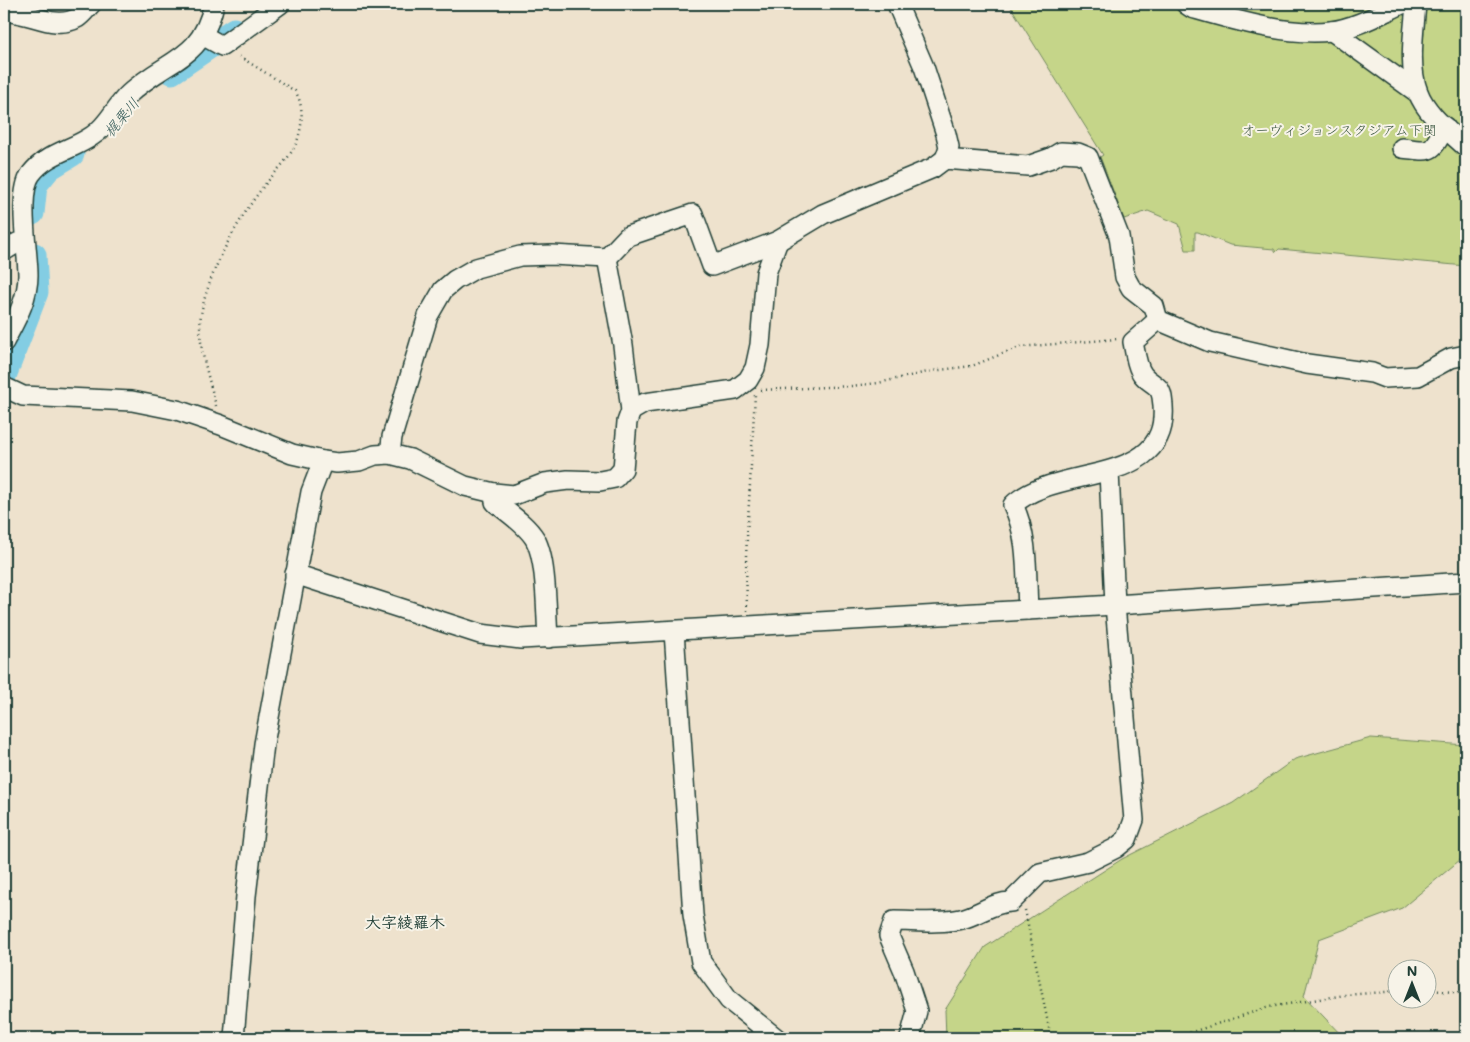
<svg xmlns="http://www.w3.org/2000/svg" width="1470" height="1042" viewBox="0 0 1470 1042" font-family="Mali,'Klee One',sans-serif">
  <rect width="100%" height="100%" fill="#eee2cd"/>
  <filter id="ink" filterUnits="userSpaceOnUse"><feTurbulence type="fractalNoise" baseFrequency=".02" numOctaves="2"/><feDisplacementMap in="SourceGraphic" scale="10" xChannelSelector="R" yChannelSelector="G"/><feConvolveMatrix kernelMatrix="1 2 1 2 8 2 1 2 1" color-interpolation-filters="sRGB"/></filter>
  <g filter="url(#ink)">
    <!-- green -->
    <g fill="#c5d589" stroke="#72895e">
      <polygon points="1009,4 1466,4 1466,266 1279,249 1276,252 1274,249 1230,245 1198,232 1195,232 1195,250 1186,250 1179,224 1148,211 1124,219 1100,157 1103,155"/>
      <polygon points="1371,738 1466,745 1466,855 1402,908 1319,939 1304,996 1344,1038 946,1038 945,1010 985,947 1122,859 1233,803 1295,759"/>
    </g>
    <g fill="none" stroke-linecap="round" stroke-linejoin="round">
      <!-- river -->
      <g stroke="#83cde3" stroke-width="25">
        <polyline points="172,72 234,30"/>
        <polyline points="32,213 35,185 49,168 72,154"/>
        <polyline points="4,376 36,292 34,255"/>
      </g>
      <defs>
        <g id="minor">
          <polyline points="897,4 924,67 946,134 949,147 945,159"/>
          <path d="M1186 4 1192 8C1234 20 1287 36 1331 31 1355 28 1380 14 1402 4"/>
          <path d="M1416 4C1414 31 1408 66 1418 92 1426 114 1449 131 1466 147"/>
          <path d="M4 12C28 10 54 31 77 18 82 15 87 8 91 4"/>
          <polyline points="1332,31 1418,93"/>
          <polyline points="204,36 222,46 280,4"/>
          <path d="M1402 148C1432 151 1430 155 1445 127"/>
          <polyline points="4,251 17,243 25,243"/>
          <polyline points="607,258 628,236 693,214 712,266 778,241 823,214 933,168 945,159 1028,166 1051,158 1061,152 1078,153 1088,157 1119,236 1125,277 1131,288 1154,306 1158,320"/>
          <polyline points="1158,320 1210,342 1307,364 1372,373 1385,378 1418,376 1451,358 1466,355"/>
          <path d="M4 342C15 321 28 300 28 275 28 251 17 194 31 174 47 153 72 150 92 136 108 126 115 107 129 94 167 58 201 62 214 4"/>
          <polyline points="4,387 23,396 132,401 177,410 221,425 292,454 323,461 337,463 359,461 375,455 390,454 410,459 465,486 494,493 514,495 545,483 568,480 600,481 615,478 623,469 627,422 631,411 623,345 607,258"/>
          <polyline points="631,411 645,403 735,390 748,380 755,368 760,345 766,273 778,241"/>
          <polyline points="390,454 392,437 428,316 443,290 455,280 476,268 520,256 552,255 607,258"/>
          <path d="M494 493 495 502C508 513 526 524 535 539 547 560 546 612 548 638"/>
          <polyline points="295,574 480,634 521,639 1115,605 1466,582"/>
          <path d="M1028 610C1026 575 1029 537 1013 505 1057 462 1177 491 1162 397 1160 384 1150 384 1143 375 1137 368 1135 352 1133 342L1158 320"/>
          <polyline points="674,631 693,915 701,962 729,1000 776,1038"/>
          <polyline points="234,1038 246,896 264,744 311,492 323,461"/>
          <path d="M910 1038 917 1011 904 971 889 936 894 921C915 921 940 924 961 919 979 915 993 902 1011 902L1040 873 1088 862 1116 848 1127 839 1134 820 1115 605 1109 471"/>
        </g>
      </defs>
      <!-- minor casing -->
      <use href="#minor" stroke="#1f3d34" stroke-width="22"/>
      <!-- path -->
      <g stroke="#1f3d34" stroke-width="2.5" stroke-dasharray="1 4" stroke-linecap="butt">
        <polyline points="761,390 851,386 878,383 932,371 972,366 1019,347 1117,339"/>
        <path d="M216 406C209 377 195 340 202 309 211 268 236 224 260 191 273 173 294 156 299 135 303 121 303 103 295 91L237 55"/>
        <polyline points="747,611 746,556 755,394"/>
        <polyline points="1025,910 1051,1038"/>
        <polyline points="1428,990 1466,993"/>
        <polyline points="1160,1038 1186,1034 1269,1007 1345,995 1398,991"/>
      </g>
      <!-- minor -->
      <use href="#minor" stroke="#f7f3e8" stroke-width="19"/>
    </g>
  </g>
  <g text-anchor="middle" dominant-baseline="central" stroke-width="4" stroke-linejoin="round" paint-order="stroke">
    <!-- park labels -->
    <g font-size="14" fill="#405b45" stroke="#f7f3e8">
      <text x="1339" y="129">オーヴィジョンスタジアム下関</text>
    </g>
    <!-- water labels -->
    <g font-size="15" font-style="italic" fill="#335a57" stroke="#f7f3e8">
      <text transform="translate(121 117) rotate(-50)">梶栗川</text>
    </g>
    <!-- quarter labels -->
    <g font-size="16" font-weight="bold" fill="#1f3d34" stroke="#f7f3e8">
      <text x="405" y="921">大字綾羅木</text>
    </g>
  </g>
  <!-- margin -->
  <rect width="1470" height="1042" fill="none" stroke="#f7f3e8" stroke-width="20"/>
  <rect x="10" y="10" width="1450" height="1022" fill="none" stroke="#1f3d34" stroke-width="2" filter="url(#ink)"/>
  <!-- north arrow -->
  <g transform="translate(1412 984)"><circle r="24" fill="#f7f3e8" stroke="#a1aaa0"/>
  <path d="M0-4L9 19L0 12L-9 19Z" fill="#1f3d34"/>
  <text y="-8" font-size="14" font-weight="bold" text-anchor="middle" fill="#1f3d34">N</text>
  </g>
</svg>
